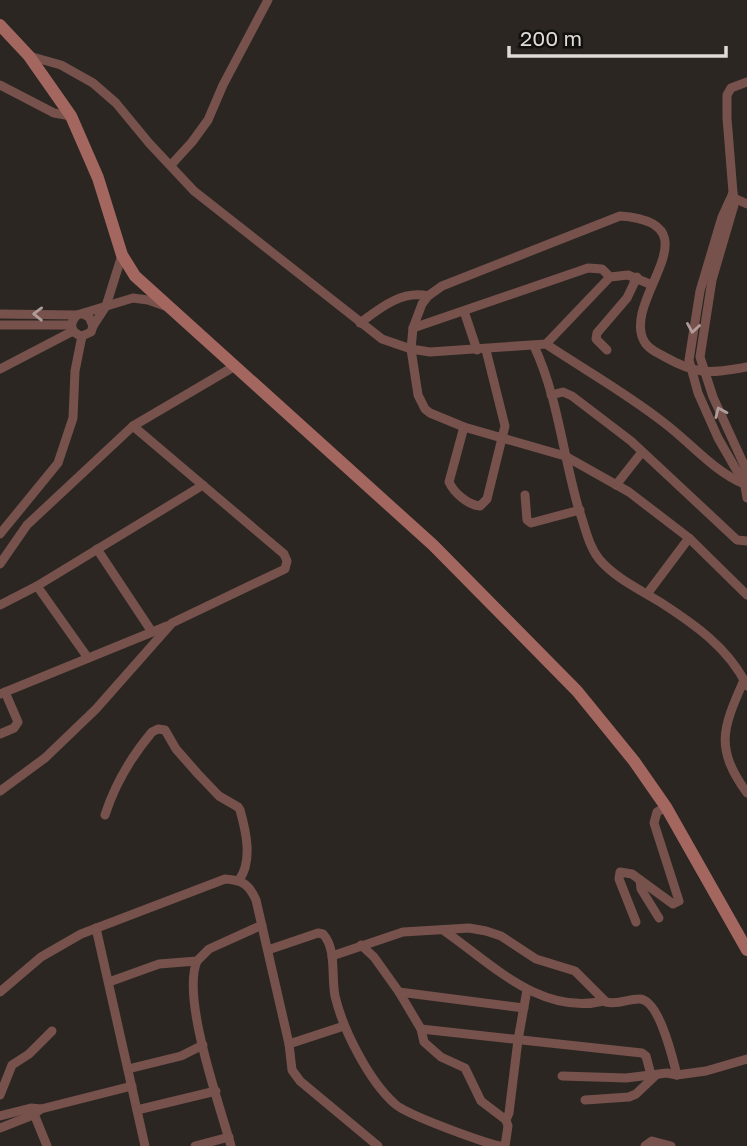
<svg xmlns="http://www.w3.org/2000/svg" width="747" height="1146" viewBox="0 0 747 1146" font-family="'Golos Text',sans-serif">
  <rect width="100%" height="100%" fill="#2b2621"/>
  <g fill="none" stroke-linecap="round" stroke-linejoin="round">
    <!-- street -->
    <g stroke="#77514c" stroke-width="9">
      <polyline points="29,56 61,65 93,83 116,103 149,143 194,191 382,339 411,349 430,352 546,344 610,277 628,275 652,285"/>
      <polyline points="747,82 731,88 727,95 727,118 734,205 712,280 700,357 713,397 745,467 743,475 747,498"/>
      <polyline points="0,85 54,113 71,116"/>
      <polyline points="171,165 192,142 208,120 223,85 268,0"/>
      <polyline points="733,193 722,217 700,291 689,360 698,393 718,438 737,471 743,475"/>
      <polyline points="734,198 747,204"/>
      <polyline points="464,311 477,350"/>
      <polyline points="0,314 77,315"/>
      <path d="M83 314 89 317 93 326 91 332 82 336C70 333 69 323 77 315L133 298 148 300 165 306"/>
      <path d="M360 323C380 308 402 290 428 296"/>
      <polyline points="0,325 71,325"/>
      <polyline points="93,326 106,306 122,255"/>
      <polyline points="413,328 588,268 602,269 610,277"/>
      <path d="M546 344C585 370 626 393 663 422 691 443 712 470 744 484"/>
      <path d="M534 346C558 397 563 456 579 510 585 526 588 545 599 559 615 578 639 589 660 602 694 624 729 648 747 686"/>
      <polyline points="607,350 596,339 597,333 627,298 637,277"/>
      <path d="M747 367C710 373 699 376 665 357 658 353 648 349 644 341 621 299 719 223 620 216L442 286 428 296 422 304 413 328 411 349 418 395 425 409 430 413 464 427 565 456 629 492 689 538 747 595"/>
      <polyline points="0,369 73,331"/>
      <polyline points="551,395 563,392 572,396 631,441 737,540 747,541"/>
      <path d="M464 427 449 482C454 493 468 505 480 506L487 499 505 426 486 350"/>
      <polyline points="616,485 642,452"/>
      <polyline points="525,495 527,520 531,523 580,510"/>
      <polyline points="0,534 58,463 73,418 75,371 82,336"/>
      <polyline points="97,549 152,632"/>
      <polyline points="0,564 27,525 133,426 235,366"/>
      <polyline points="37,586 88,658"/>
      <polyline points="647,594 689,538"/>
      <polyline points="0,605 37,586 203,485"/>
      <path d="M744 680C723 728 714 747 747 793"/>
      <polyline points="0,694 167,626"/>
      <polyline points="0,734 14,728 18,722 5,692"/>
      <polyline points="0,791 45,758 96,709 172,623 285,569 287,561 284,554 133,426"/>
      <path d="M105 815C115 784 131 757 152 732L158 729 165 730 176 749 198 774 219 796 238 807 240 810C246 831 253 861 239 880"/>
      <polyline points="640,880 641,889 659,918"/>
      <polyline points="636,922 619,879 620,872 632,874 673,904 679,901 654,823 657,812 666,807"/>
      <polyline points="96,928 145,1146"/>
      <path d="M443 930C491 963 540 1016 604 1001"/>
      <polyline points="361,945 374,957 399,992 421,1029 424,1042 441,1057 465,1068 481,1101 506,1120 508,1126 505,1146"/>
      <path d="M268 950 318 933 323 934C337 949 331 977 335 996 343 1030 369 1081 395 1104 407 1115 482 1142 500 1146"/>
      <path d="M332 956 403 932 469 928 486 931 501 936 536 959 575 971 606 1002C619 1005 627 999 639 999 659 998 673 1060 677 1075"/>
      <path d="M197 961C181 998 220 1106 231 1146"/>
      <polyline points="109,982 159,964 197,961 209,949 262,925"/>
      <path d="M0 992 41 957 81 934 225 879C242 880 249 884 256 900L289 1044 292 1070 300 1081 378 1146"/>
      <polyline points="399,992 524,1008"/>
      <polyline points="421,1029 642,1053 646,1056 651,1075"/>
      <polyline points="289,1044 344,1026"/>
      <polyline points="128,1069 181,1056 203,1045"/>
      <polyline points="562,1076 626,1078 667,1073 677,1075 706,1071 747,1059"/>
      <polyline points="0,1095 12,1065 29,1054 52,1031"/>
      <polyline points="585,1100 629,1097 636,1094 656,1075"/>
      <polyline points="32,1109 47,1146"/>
      <polyline points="137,1110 216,1091"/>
      <polyline points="0,1116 31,1108 41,1109"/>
      <polyline points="506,1120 509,1113 518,1040 527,990"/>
      <polyline points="0,1128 33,1115 41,1109 132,1086"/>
      <polyline points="195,1146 229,1137"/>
      <polyline points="645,1146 652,1141 671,1146"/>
    </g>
    <!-- secondary -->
    <polyline stroke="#a46760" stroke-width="12" points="0,25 29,56 71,116 98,178 122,255 135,276 433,545 577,691 634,761 666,807 747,950"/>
  </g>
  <!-- one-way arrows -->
  <defs><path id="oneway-chevron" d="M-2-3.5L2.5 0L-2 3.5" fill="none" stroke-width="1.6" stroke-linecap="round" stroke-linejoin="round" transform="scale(1.75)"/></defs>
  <g stroke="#b09d99">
    <use href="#oneway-chevron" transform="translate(38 314) rotate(-179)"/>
    <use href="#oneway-chevron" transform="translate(693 328) rotate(99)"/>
    <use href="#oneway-chevron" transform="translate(720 412) rotate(-114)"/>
  </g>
  <!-- scale -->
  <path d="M509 46v10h217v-10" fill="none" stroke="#dedbd8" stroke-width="3.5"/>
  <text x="520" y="46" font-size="21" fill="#dedbd8" stroke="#12100d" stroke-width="5" paint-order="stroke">200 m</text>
</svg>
